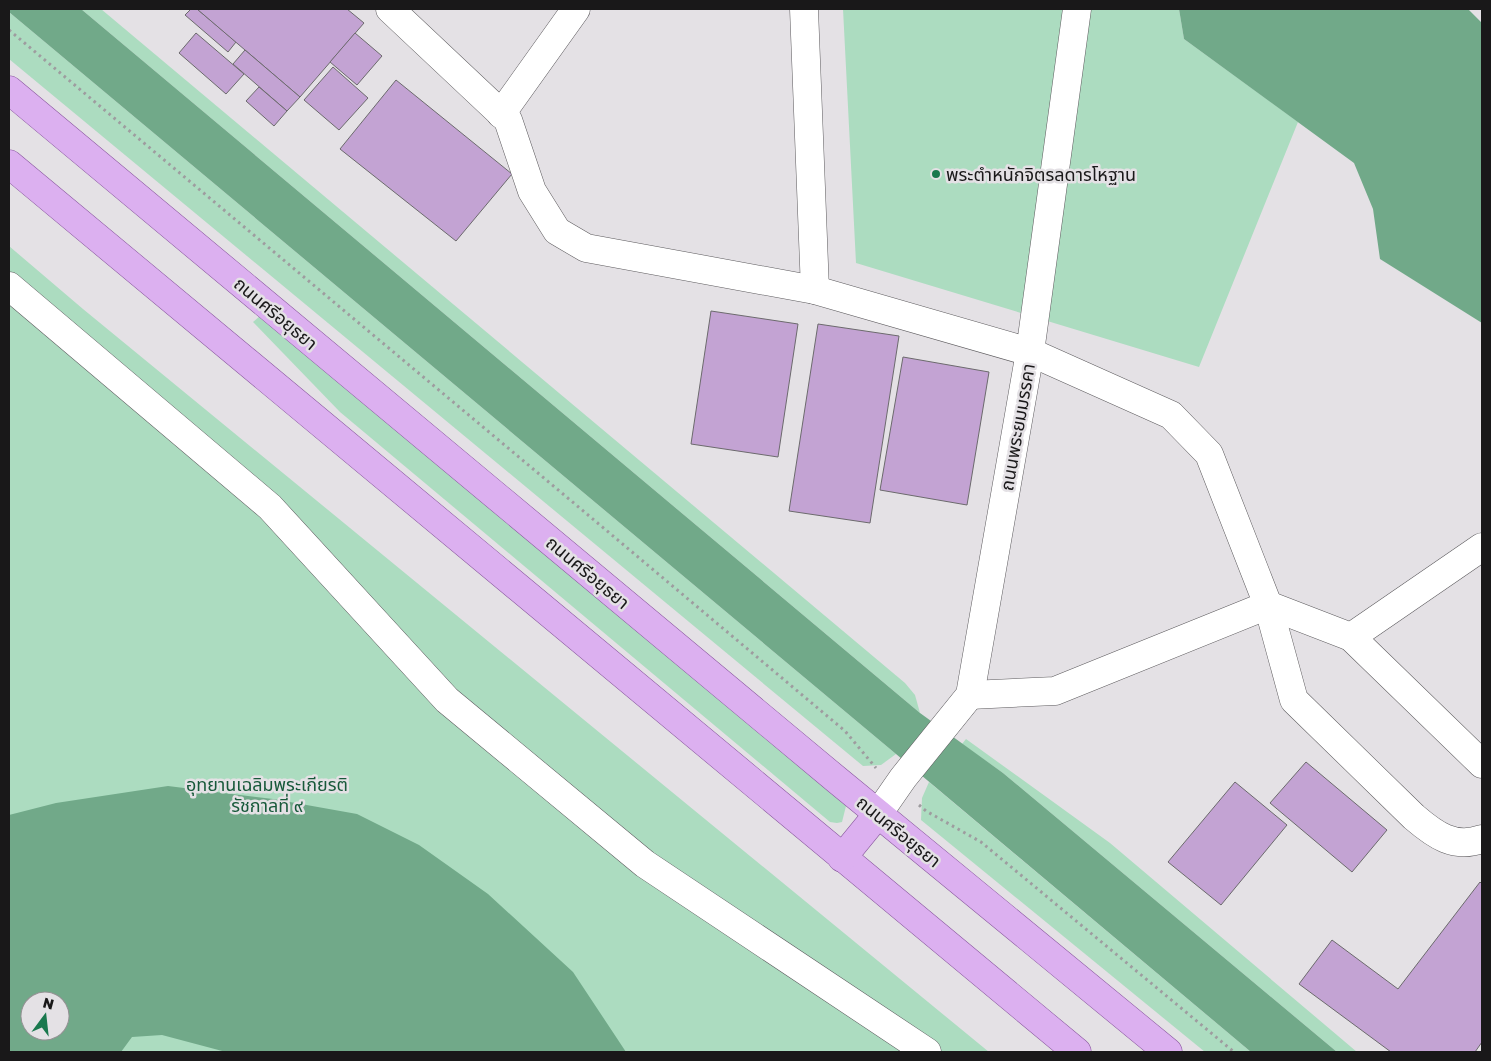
<svg xmlns="http://www.w3.org/2000/svg" width="1491" height="1061" viewBox="0 0 1491 1061" font-family="'Golos Text','Noto Sans Thai',sans-serif">
  <rect width="100%" height="100%" fill="#e4e1e5"/>
  <!-- green -->
  <g fill="#acdcc0" fill-rule="evenodd">
    <polygon points="81,9 101,9 905,683 915,695 920,713"/>
    <polygon points="843,9 1179,9 1184,39 1298,122 1199,367 856,263"/>
    <polygon points="9,12 896,754 881,765 863,766 9,59"/>
    <path d="M9 246 83 309 989 1052H9ZM30 1001H60V1031H30Z"/>
    <polygon points="261,315 846,806 842,822 837,823 830,822 340,412 253,322"/>
    <polygon points="966,739 1110,843 1357,1052 1337,1052 1003,773 962,744"/>
    <polygon points="929,782 1251,1052 1205,1052 921,820 922,798"/>
  </g>
  <!-- water -->
  <g fill="#71a989" fill-rule="evenodd">
    <polygon points="9,9 81,9 920,713 1003,773 1337,1052 1251,1052 896,754 9,12"/>
    <polygon points="1179,9 1468,9 1482,23 1482,323 1380,259 1373,209 1354,163 1184,39"/>
    <path d="M168 786 273 799 357 814 419 845 488 894 573 972 626 1052H226L162 1035 132 1037 121 1052H9V815L56 803ZM30 1001H60V1031H30Z"/>
  </g>
  <!-- building -->
  <g fill="#c3a3d3" stroke="#6c6a6d">
    <polygon points="191,9 197,9 236,42 228,52 185,15"/>
    <polygon points="197,9 347,9 364,23 300,97"/>
    <polygon points="196,33 244,74 226,94 179,53"/>
    <polygon points="355,33 382,56 357,85 330,62"/>
    <polygon points="245,50 300,97 287,111 233,64"/>
    <polygon points="333,67 368,98 339,130 304,100"/>
    <polygon points="396,80 512,174 456,241 340,149"/>
    <polygon points="259,87 287,111 274,126 246,101"/>
    <polygon points="711,311 798,324 778,457 691,444"/>
    <polygon points="818,324 899,336 870,523 789,511"/>
    <polygon points="903,357 989,372 967,505 880,490"/>
    <polygon points="1306,762 1387,830 1352,872 1270,803"/>
    <polygon points="1235,782 1287,825 1221,905 1168,862"/>
    <polygon points="1480,882 1482,884 1482,1042 1475,1052 1391,1052 1299,984 1332,940 1398,989"/>
  </g>
  <g fill="none" stroke-linecap="round" stroke-linejoin="round">
    <defs>
      <g id="minor">
        <path d="M390 9 508 120 532 191 557 231 586 248 815 290 1030 352 1171 415 1209 454 1268 605 1294 700 1414 817C1435 835 1454 849 1482 839"/>
        <polyline points="804,9 815,290"/>
        <polyline points="501,114 576,9"/>
        <polyline points="9,286 270,507 447,700 645,864 927,1052"/>
        <polyline points="1351,637 1482,764"/>
        <polyline points="970,695 1055,691 1268,605 1351,637 1482,547"/>
        <polyline points="878,814 903,778 970,695 1030,352 1077,9"/>
      </g>
      <g id="major">
        <polyline points="9,90 837,780 1168,1052"/>
        <polyline points="9,164 1077,1052"/>
        <polyline points="842,858 878,814"/>
      </g>
    </defs>
    <!-- minor casing -->
    <use href="#minor" stroke="#5d5b5e" stroke-width="29"/>
    <!-- major casing -->
    <use href="#major" stroke="#89589e" stroke-width="29"/>
    <!-- path -->
    <g stroke="#9e9c9f" stroke-width="3" stroke-dasharray="2.5 4" stroke-linecap="butt">
      <polyline points="9,30 600,525 845,731 876,768"/>
      <polyline points="919,805 926,811 981,842 1234,1052"/>
    </g>
    <!-- minor -->
    <use href="#minor" stroke="#fff" stroke-width="28"/>
    <!-- major -->
    <use href="#major" stroke="#dcb0f0" stroke-width="28"/>
  </g>
  <!-- markers -->
  <circle fill="#1a784e" stroke="#e4e1e5" stroke-width="2" cx="936" cy="174" r="5"/>
  <g text-anchor="middle" dominant-baseline="central" stroke-width="5" stroke-linejoin="round" paint-order="stroke">
    <!-- poi labels -->
    <g font-size="18" fill="#191819" stroke="#e4e1e5" text-anchor="start">
      <text x="946" y="174">พระตำหนักจิตรลดารโหฐาน</text>
    </g>
    <!-- street labels -->
    <g font-size="18" fill="#191819" stroke="#e4e1e5">
      <text transform="translate(276 313) rotate(40)">ถนนศรีอยุธยา</text>
      <text transform="translate(1017 427) rotate(-80)">ถนนพระยมมรรคา</text>
      <text transform="translate(588 572) rotate(40)">ถนนศรีอยุธยา</text>
      <text transform="translate(899 831) rotate(39)">ถนนศรีอยุธยา</text>
    </g>
    <!-- park labels -->
    <g font-size="18" fill="#17593a" stroke="#e4e1e5">
      <text x="267" y="784">อุทยานเฉลิมพระเกียรติ<tspan x="267" dy="21">รัชกาลที่ ๙</tspan></text>
    </g>
  </g>
  <!-- border -->
  <rect width="1491" height="1061" fill="none" stroke="#191819" stroke-width="20"/>
  <!-- north arrow -->
  <g transform="translate(45 1016) rotate(15)"><circle r="24" fill="#e4e1e5" stroke="#939193"/>
  <path d="M0-4L9 19L0 12L-9 19Z" fill="#1a784e"/>
  <text y="-8" font-size="14" font-weight="bold" text-anchor="middle" fill="#191819">N</text>
  </g>
</svg>
